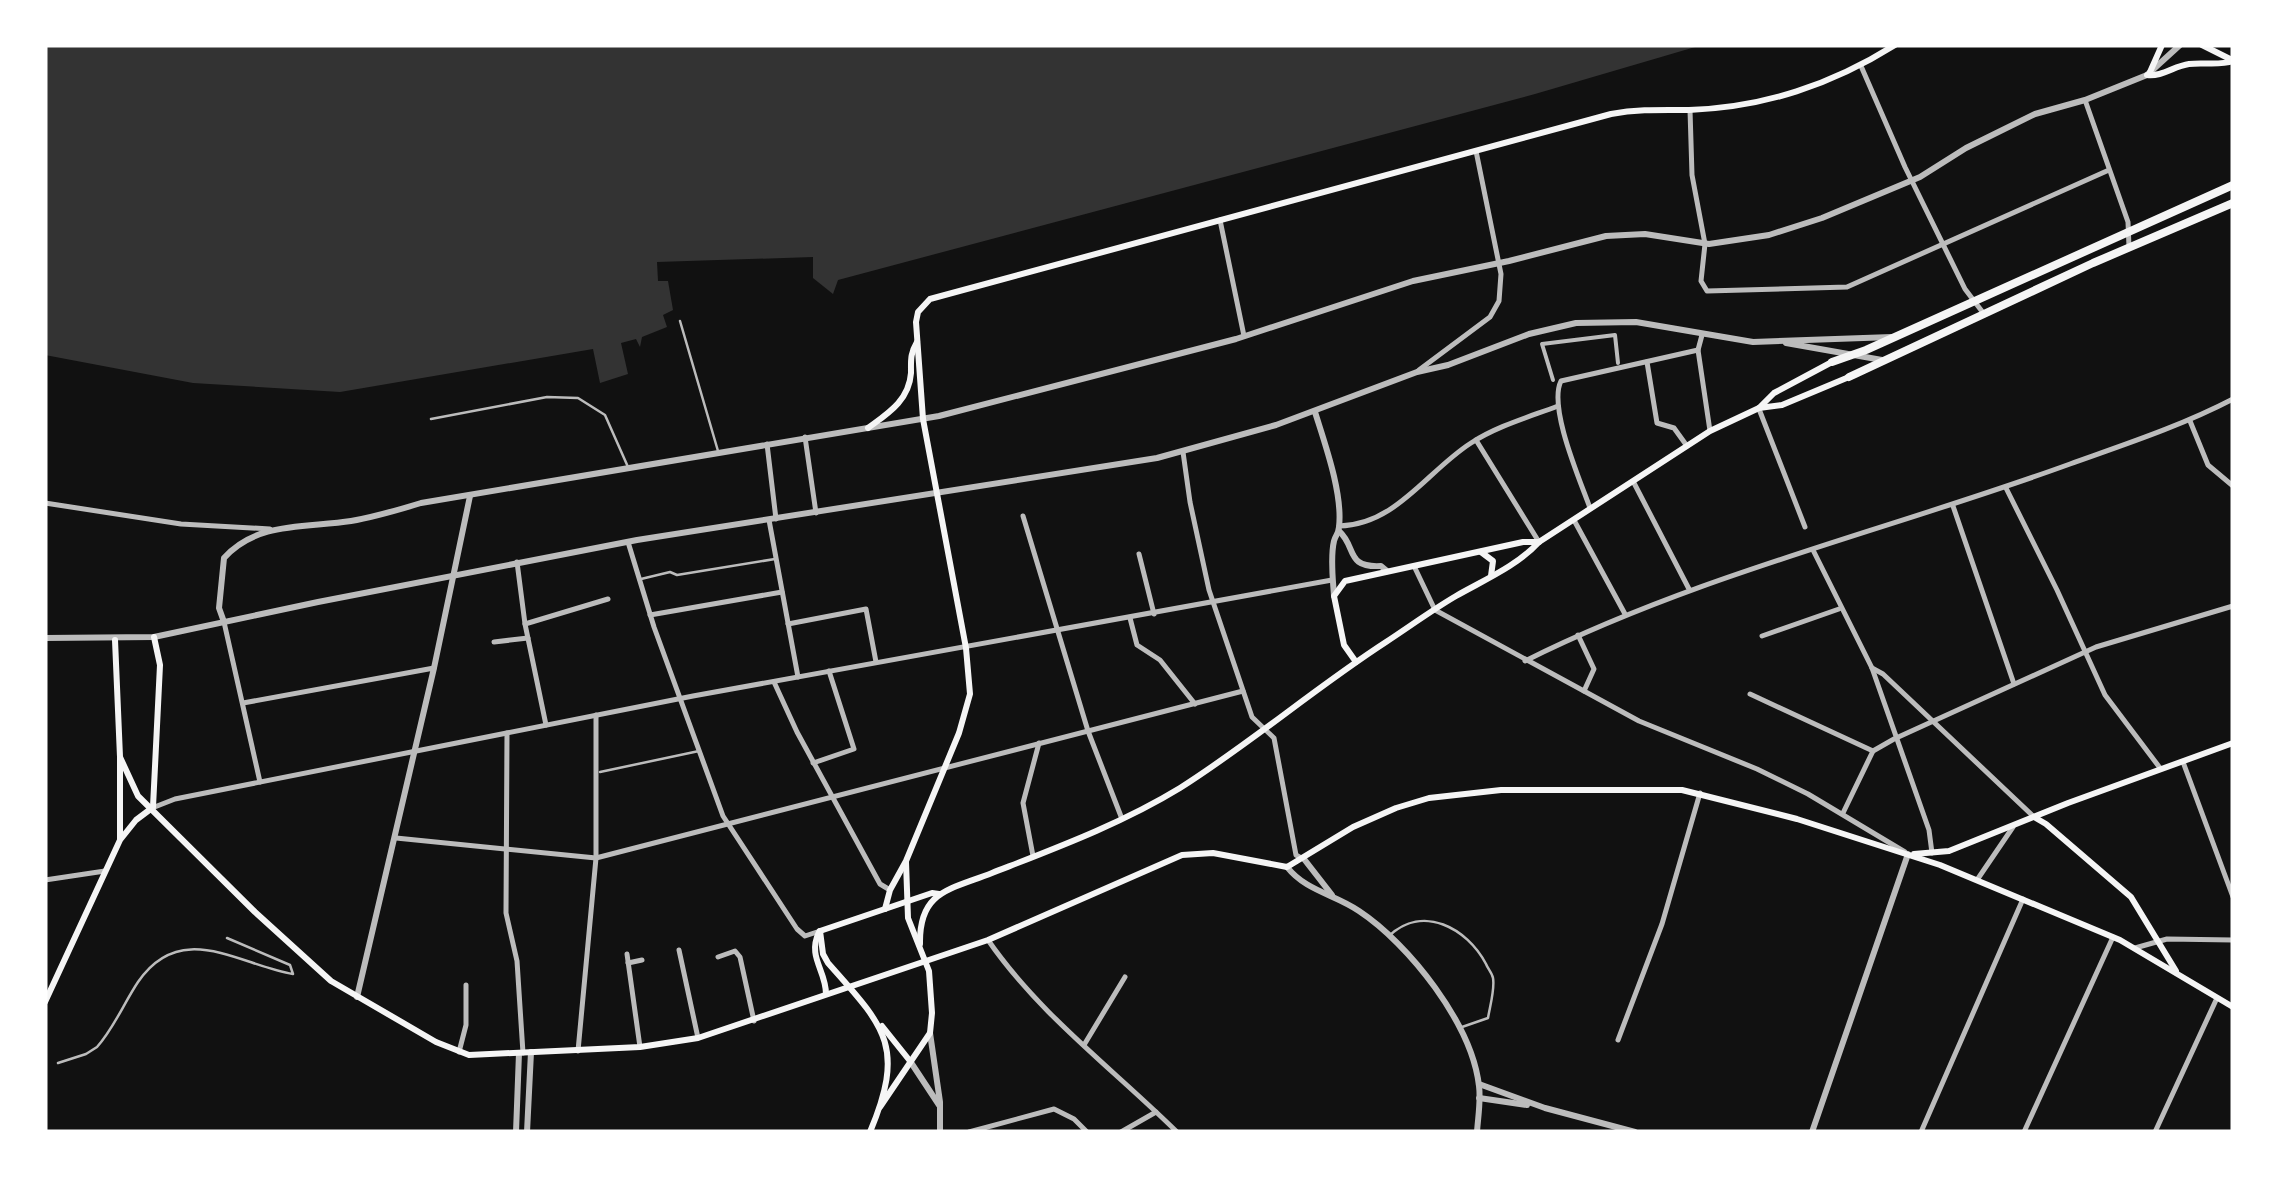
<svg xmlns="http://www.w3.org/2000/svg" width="2278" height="1177" viewBox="0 0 2278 1177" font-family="Commissioner,sans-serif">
  <rect width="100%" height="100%" fill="#111"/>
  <!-- water -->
  <polygon fill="#333" points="45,45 1702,45 1535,94 838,280 833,294 813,278 813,257 657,262 658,281 668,281 673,310 663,315 667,327 642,337 640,347 636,339 621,343 628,374 600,383 593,349 340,392 193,383 45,355"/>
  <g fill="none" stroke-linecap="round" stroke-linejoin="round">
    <!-- service -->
    <g stroke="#bcbcbc" stroke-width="2.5">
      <polyline points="680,321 718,451"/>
      <polyline points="431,419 547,397 578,398 605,415 628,467"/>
      <polyline points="641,579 670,572 677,575 775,559"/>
      <polyline points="600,772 699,751"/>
      <path d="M1389 936C1423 904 1467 928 1486 964 1488 969 1492 973 1493 978 1495 989 1490 1006 1488 1018L1462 1027"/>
      <path d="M58 1063 86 1054 97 1047C114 1028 124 1003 138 982 181 919 239 965 293 974L290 965 227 938"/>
    </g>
    <!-- pedestrian -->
    <polyline stroke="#bcbcbc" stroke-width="4" points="1553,380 1542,344 1615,335 1618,363"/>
    <!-- minor -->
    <g stroke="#bcbcbc" stroke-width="5">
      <polyline points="1861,66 1905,167 1965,289 1984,314"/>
      <polyline points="2085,100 2128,222 2129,247"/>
      <polyline points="1690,110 1692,175 1705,244 1701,281 1707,291 1847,287 2109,170"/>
      <polyline points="1220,220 1244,336"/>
      <polyline points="1702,335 1698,350 1710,431"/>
      <polyline points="1647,362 1657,423 1674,428 1687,446"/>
      <polyline points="1419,370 1490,317 1499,301 1501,274 1476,151"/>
      <polyline points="1759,409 1805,527"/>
      <polyline points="2190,421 2208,465 2233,486"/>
      <polyline points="805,437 816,513"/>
      <polyline points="1476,440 1539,542"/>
      <polyline points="767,444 776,519"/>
      <polyline points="1183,452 1190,502 1209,590 1252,717 1274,738 1296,855 1301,858"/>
      <polyline points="1634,483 1689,589"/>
      <polyline points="2006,488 2057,590 2105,695 2160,768"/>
      <polyline points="45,503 181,524 270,529"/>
      <polyline points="1953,506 2014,684"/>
      <path d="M1590 508C1580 480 1548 407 1561 381L1698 350"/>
      <polyline points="1023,516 1088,731 1122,819"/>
      <polyline points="769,520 798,677"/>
      <polyline points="1575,522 1625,614"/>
      <path d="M1339 526C1396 525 1427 471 1471 443 1497 426 1529 417 1558 406"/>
      <polyline points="628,542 654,627 723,816 797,929 805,936 820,931"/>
      <polyline points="1813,550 1872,668 1929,830 1932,853"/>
      <polyline points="1139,554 1154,614"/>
      <polyline points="517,562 525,624 546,725"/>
      <polyline points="1414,566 1435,610 1639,721 1757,769 1808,794 1905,852"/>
      <polyline points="650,615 782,592"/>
      <polyline points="1130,618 1137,645 1160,660 1195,704"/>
      <polyline points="224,622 260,782"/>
      <polyline points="525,624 608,599"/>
      <polyline points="788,624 866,609 876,662"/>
      <polyline points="1578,635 1594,669 1584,691"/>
      <polyline points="1762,636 1839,609"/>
      <polyline points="494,642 528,638"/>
      <path d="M1525 661C1699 574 1889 530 2070 464 2126 444 2181 426 2233 399"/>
      <polyline points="1872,668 1883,674 2034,817"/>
      <polyline points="774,682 797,732 880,884 890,890"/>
      <polyline points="1750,694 1873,751"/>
      <polyline points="243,703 434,668"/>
      <polyline points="507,733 506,913 517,961 523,1053"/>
      <polyline points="2183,762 2233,897"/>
      <polyline points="813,763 854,749 829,671"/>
      <polyline points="152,808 175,799 693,696 1332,580"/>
      <polyline points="1843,813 1873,751 1894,739 2096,647 2233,606"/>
      <polyline points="396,838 596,858 1243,691"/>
      <polyline points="1033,856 1023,803 1039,743"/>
      <polyline points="45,880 105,871"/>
      <polyline points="1977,880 2013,827"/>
      <path d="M988 940C1039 1014 1113 1069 1177 1132"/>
      <polyline points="2135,948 2167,939 2233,940"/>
      <polyline points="679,950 698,1038"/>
      <polyline points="627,954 640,1047"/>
      <polyline points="718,957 735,951 740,957 754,1021"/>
      <polyline points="628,963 642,960"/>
      <polyline points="1618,1040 1662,924 1700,793"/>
      <polyline points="1084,1045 1125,977"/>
      <polyline points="578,1051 596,858 596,715"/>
      <polyline points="459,1052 466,1025 466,985"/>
      <polyline points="969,1132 1054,1109 1074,1119 1087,1132"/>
      <polyline points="1121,1132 1156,1112"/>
      <polyline points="1921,1132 2023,899"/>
      <polyline points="2024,1132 2113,937"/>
      <polyline points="2155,1132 2217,998"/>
    </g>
    <!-- tertiary -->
    <g stroke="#bcbcbc" stroke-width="6">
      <polyline points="1786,343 1882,360"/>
      <path d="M1315 412C1325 444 1343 494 1339 527 1338 535 1336 534 1334 541 1330 558 1333 579 1334 596"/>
      <path d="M1339 531C1357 547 1345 568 1381 566L1387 571"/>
      <path d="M224 622 219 608 224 558C257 521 307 528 351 521 375 517 398 510 421 503L939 416 1236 339 1413 281 1509 261 1606 236 1645 234 1709 244 1769 235 1822 218 1920 177 1966 148 2035 114 2085 100 2147 75 2180 45"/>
      <polyline points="45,638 154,637 318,602 637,540 1157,458 1276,425 1417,372 1448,365 1529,334 1576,323 1636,322 1753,342 1892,337"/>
      <polyline points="1304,859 1332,895"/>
      <path d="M1287 867C1306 891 1334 894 1359 911 1409 944 1472 1024 1479 1086 1481 1101 1478 1117 1477 1132"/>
      <polyline points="357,997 434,668 470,496"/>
      <polyline points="930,1033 940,1102 940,1132"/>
      <polyline points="910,1061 939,1105"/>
      <polyline points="1479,1084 1545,1108 1635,1132"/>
      <polyline points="1479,1098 1527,1105"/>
      <polyline points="516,1132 519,1053"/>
      <polyline points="527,1132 531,1052"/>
      <polyline points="1812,1132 1908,854"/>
    </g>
    <!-- secondary -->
    <g stroke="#f5f5f5" stroke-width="6">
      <polyline points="2202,45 2232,60"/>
      <polyline points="2150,72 2162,45"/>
      <path d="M2147 75C2162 77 2174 66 2189 64 2204 62 2219 66 2233 61"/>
      <polyline points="1759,408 1774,393 1832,362"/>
      <path d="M868 428C887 414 909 401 911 373 911 360 910 354 917 342"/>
      <polyline points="1481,552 1493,561 1491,576"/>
      <polyline points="115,640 120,757 138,796 255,912 331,981 436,1042 469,1055 640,1047 698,1038 988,940 1182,855 1213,853 1287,867 1353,827 1396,808 1429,798 1501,790 1682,790 1797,819 1940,865 2120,940 2233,1007"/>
      <polyline points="1356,662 1344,645 1334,596 1345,581 1523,542 1539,542"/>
      <polyline points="120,758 120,839"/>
      <polyline points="153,807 160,665 154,637"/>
      <polyline points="2034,817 2046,824 2131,897 2176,971"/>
      <polyline points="1914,854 1949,851 2068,803 2233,743"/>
      <path d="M885 909 890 890 906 861 959 733 970 694 966 648 923 419 916 322 918 312 930 299 1611 114C1638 109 1662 110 1689 110 1765 107 1831 85 1895 45"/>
      <path d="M820 931 823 954 828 963C885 1027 906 1046 870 1132"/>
      <polyline points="820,931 932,893 939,894"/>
      <path d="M819 932C807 957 826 970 826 994"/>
      <path d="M920 944C919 891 949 890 992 873 1056 848 1121 824 1180 788 1251 743 1315 688 1386 642 1409 627 1432 610 1456 596 1484 580 1517 566 1539 542L1710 431 1759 408 1782 405 1849 377"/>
      <polyline points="45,1002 120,840 136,820 152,808"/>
      <polyline points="882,1026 910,1061"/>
      <polyline points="880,1107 930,1033 932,1013 929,971 908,918 906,862"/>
    </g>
    <!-- primary -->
    <g stroke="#f5f5f5" stroke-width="8">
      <polyline points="1832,362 1866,350 2233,185"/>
      <polyline points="1849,377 2093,263 2233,203"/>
    </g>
  </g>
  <!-- border -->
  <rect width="2278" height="1177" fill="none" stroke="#ffffff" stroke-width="95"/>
</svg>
